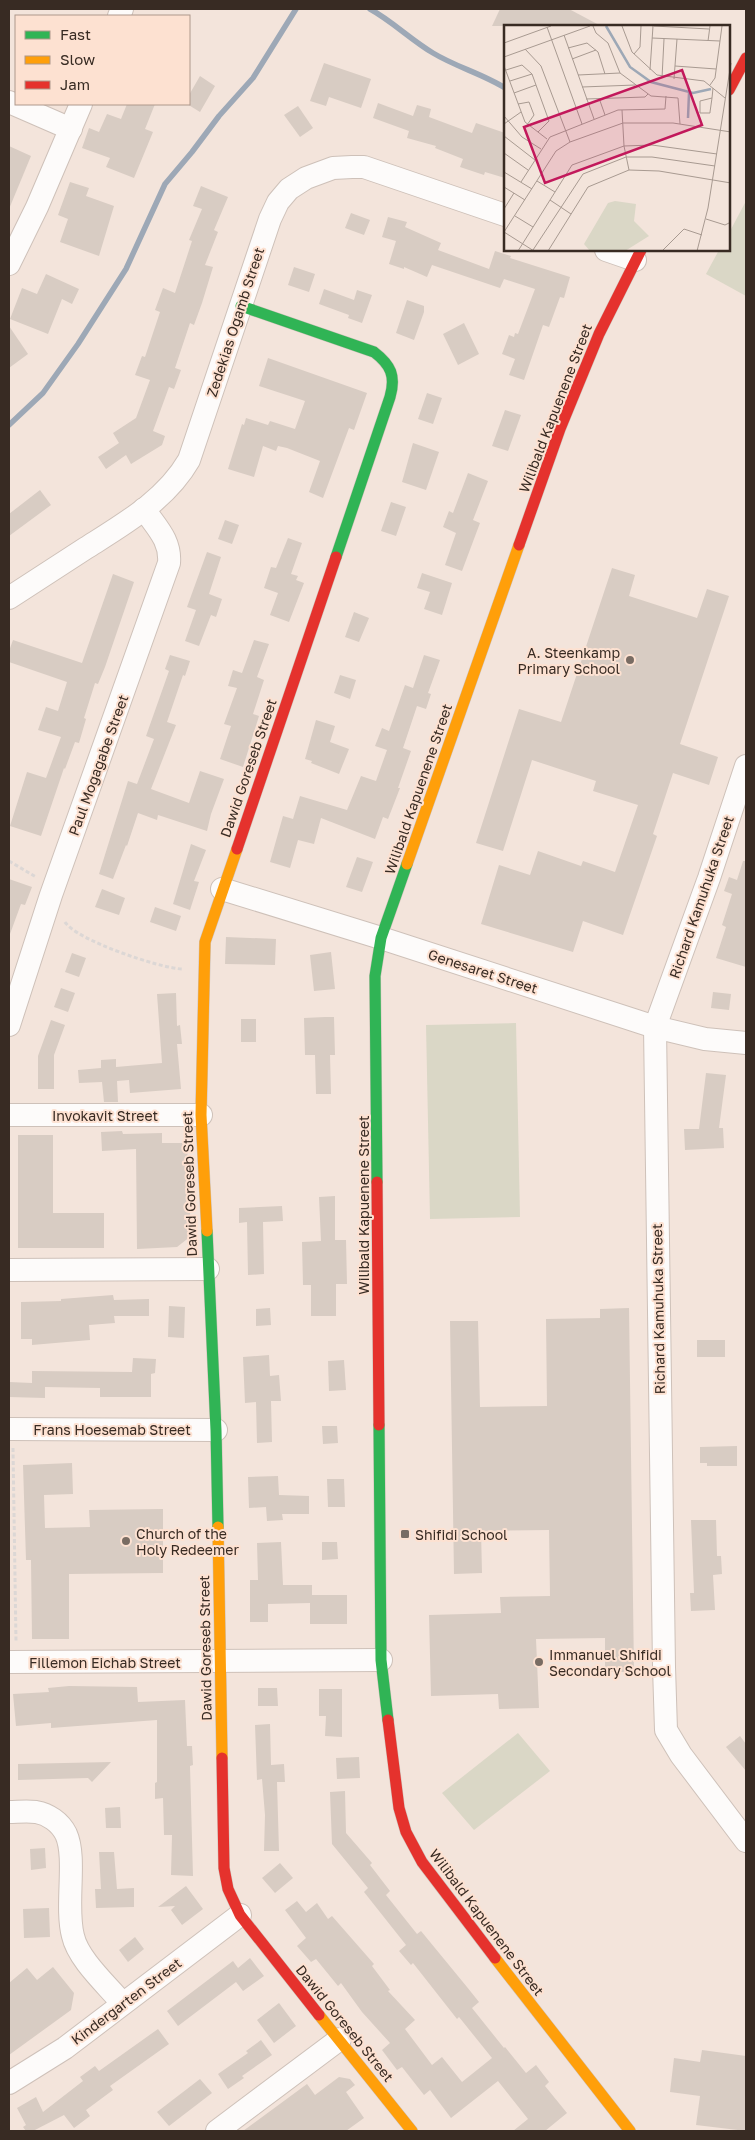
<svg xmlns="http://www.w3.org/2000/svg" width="755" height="2140" viewBox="0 0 755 2140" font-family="'Golos Text',sans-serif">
  <rect width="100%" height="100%" fill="#f3e4db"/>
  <!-- green -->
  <g fill="#dad7c6">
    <polygon points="746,201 746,296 706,274 719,250 729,250 729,233"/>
    <polygon points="516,1023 520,1217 430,1219 426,1025"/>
    <polygon points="518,1733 550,1771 474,1830 442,1793"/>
  </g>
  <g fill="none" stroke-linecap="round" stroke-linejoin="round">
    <!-- stream -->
    <g stroke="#9da8b6" stroke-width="5.5">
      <path d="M370 9C392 21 411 40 433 53 456 67 483 74 505 88"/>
      <polyline points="9,425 43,393 78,344 126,269 165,184 192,152 219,116 253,78 296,9"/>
    </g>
  </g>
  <!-- building -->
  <g fill="#d8ccc3">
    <polygon points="500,9 569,9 601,26 492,26"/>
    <polygon points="324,63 371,79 361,108 329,97 326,106 310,101"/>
    <polygon points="200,76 215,86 200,112 187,104 189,104 189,95"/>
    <polygon points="378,103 413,116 417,105 431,109 429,117 472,133 476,123 505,133 505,178 485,172 484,175 460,167 463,159 435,148 436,146 407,138 409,131 373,118"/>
    <polygon points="127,104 155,104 145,129 153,132 134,178 106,167 110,158 82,148 89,128 99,132 107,114 121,119"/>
    <polygon points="298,106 313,128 300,137 284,115"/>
    <polygon points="9,146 31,156 9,209"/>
    <polygon points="70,182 89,188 86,196 114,206 99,256 60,242 68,219 58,215"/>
    <polygon points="201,186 228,197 214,230 218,232 205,265 213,267 202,303 194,325 190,323 175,368 181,370 174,389 169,387 153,431 165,436 162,445 131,464 126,455 106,469 98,457 119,443 113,433 136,418 150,380 135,375 142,356 145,357 160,312 155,310 163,288 175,293 192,241 189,240 202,209 193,206"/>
    <polygon points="351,213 370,220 364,235 345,228"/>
    <polygon points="388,217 407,222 405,227 441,243 438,250 489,269 495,251 511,256 510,258 570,277 564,298 560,297 549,327 543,325 524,380 509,375 515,359 502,354 509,335 514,337 515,333 518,334 535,289 504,279 500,288 432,265 427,277 404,267 404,269 389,264 396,241 382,237"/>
    <polygon points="294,267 315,274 309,292 288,285"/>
    <polygon points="46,274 79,289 72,304 62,299 48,334 10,319 22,288 37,294"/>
    <polygon points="324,289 354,300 357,290 372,295 362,323 348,318 349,315 319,304"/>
    <polygon points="407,300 424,306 424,312 414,340 396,333"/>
    <polygon points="464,323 479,354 458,365 443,334"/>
    <polygon points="9,326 28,354 9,368"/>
    <polygon points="268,358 367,393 354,430 349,428 323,498 309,492 320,461 287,448 278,446 276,451 263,446 254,477 228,469 242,424 244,425 246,418 268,425 270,421 295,429 305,401 259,386"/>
    <polygon points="427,393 442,398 433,424 418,419"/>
    <polygon points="505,410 521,415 508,451 492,446"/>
    <polygon points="413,443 439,452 426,490 402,482"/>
    <polygon points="468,473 488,481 473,520 480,523 462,571 445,565 456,533 443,527 449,511 453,513"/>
    <polygon points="40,490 51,505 9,536 9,514"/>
    <polygon points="391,502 406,507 396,536 381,531"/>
    <polygon points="225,520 239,525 232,544 218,539"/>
    <polygon points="288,538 302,543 291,574 298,576 296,580 304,583 289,622 270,615 278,593 264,588 271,567 276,568"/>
    <polygon points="207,552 221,557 209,594 222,599 216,617 211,615 199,646 185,641 196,610 187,607"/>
    <polygon points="612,568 635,575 629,596 697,618 707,589 729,596 680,744 718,757 709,785 673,773 653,834 657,836 623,935 583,921 573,952 481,924 499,865 530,875 538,851 581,866 583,861 615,872 638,805 593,791 596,781 532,760 503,851 476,843 519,709 561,722"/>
    <polygon points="422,573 452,583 442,615 424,609 430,592 417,588"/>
    <polygon points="113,574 134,582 105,667 98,684 95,683 84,718 86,719 79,743 75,742 65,769 64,768 41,836 10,826 27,772 46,778 61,737 38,730 46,707 58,711 67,682 9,662 9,651 13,640 82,663"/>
    <polygon points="354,612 369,618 359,642 345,637"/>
    <polygon points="254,640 269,644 257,677 264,680 253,714 259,716 243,767 220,759 231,726 224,724 237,688 228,686 233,670 242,673"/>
    <polygon points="170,655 190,661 185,676 183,675 167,722 176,725 151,789 189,803 200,771 224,779 211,814 207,831 158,815 157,820 138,813 127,846 126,845 113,879 99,874 128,781 137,784 154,739 146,736 169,671 165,669"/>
    <polygon points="424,655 440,660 428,693 431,694 426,709 417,706 403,748 411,751 398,788 400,788 388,819 383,817 375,839 321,818 314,844 298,840 290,868 270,862 283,816 293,819 300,796 347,810 361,776 376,781 387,750 375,746 382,728 389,731 405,685 413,688"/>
    <polygon points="340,675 356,680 350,699 334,693"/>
    <polygon points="316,720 335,726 330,742 349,749 339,774 311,763 312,761 305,759"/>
    <polygon points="191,844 206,850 194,881 199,882 190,910 173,904"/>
    <polygon points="357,857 373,862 362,892 346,887"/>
    <polygon points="743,861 746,861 746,967 716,958 726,927 722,925 732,894 724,891 729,877 737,880"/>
    <polygon points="9,879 32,887 25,905 21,904 10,934"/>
    <polygon points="102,889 125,898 119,915 95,907"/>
    <polygon points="155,907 181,916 176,931 150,922"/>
    <polygon points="226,937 276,939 275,965 225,964"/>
    <polygon points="331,952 335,989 314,991 310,955"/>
    <polygon points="72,953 86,958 79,977 65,972"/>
    <polygon points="61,988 75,993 68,1012 54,1007"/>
    <polygon points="713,992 731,994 729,1010 711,1008"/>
    <polygon points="176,993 177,1026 180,1025 182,1044 177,1044 181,1089 130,1093 129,1080 117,1081 118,1102 104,1102 102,1082 79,1083 78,1070 101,1068 101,1060 116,1059 116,1067 162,1063 157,994"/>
    <polygon points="325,1017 334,1017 335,1055 330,1055 331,1094 316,1094 315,1055 305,1055 304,1018"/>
    <rect x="241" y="1019" width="15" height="23"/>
    <polygon points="51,1020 65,1025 54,1055 54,1089 38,1089 38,1056"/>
    <polygon points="706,1073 726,1075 719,1128 723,1128 724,1148 685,1150 684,1129 699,1129"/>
    <polygon points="122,1131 123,1134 162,1133 162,1143 187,1143 191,1236 177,1247 137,1249 136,1149 102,1151 101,1132"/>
    <polygon points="18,1135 53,1135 53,1213 104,1213 104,1248 18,1248"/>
    <polygon points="335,1196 335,1240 346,1240 347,1284 336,1284 336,1316 311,1316 311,1285 303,1285 302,1242 321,1241 319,1197"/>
    <polygon points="282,1206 283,1221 263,1222 264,1274 248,1275 247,1222 239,1223 239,1208"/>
    <polygon points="113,1295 114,1300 149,1299 149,1316 114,1316 115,1323 89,1325 90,1340 32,1345 32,1339 21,1339 21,1302 61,1301 61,1299"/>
    <polygon points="169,1306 185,1307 184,1338 168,1337"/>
    <polygon points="270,1308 271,1325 256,1326 256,1309"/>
    <polygon points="629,1308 634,1672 605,1672 605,1638 536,1639 539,1708 499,1709 498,1694 431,1696 429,1615 501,1613 500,1597 550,1596 549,1530 481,1531 482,1573 454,1574 450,1321 478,1321 480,1407 547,1406 546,1319 600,1318 600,1309"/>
    <rect x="697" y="1340" width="28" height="17"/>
    <polygon points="269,1355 270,1376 279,1375 281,1401 271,1401 272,1442 257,1443 256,1402 245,1403 243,1357"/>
    <polygon points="133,1358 156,1359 155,1373 151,1374 151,1397 100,1397 100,1388 45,1387 45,1398 9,1397 9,1382 32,1383 32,1371 132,1372"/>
    <polygon points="344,1360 346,1390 329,1391 328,1361"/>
    <polygon points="322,1426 337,1426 338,1443 323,1444"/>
    <polygon points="737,1446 737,1466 707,1466 707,1463 700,1463 700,1447"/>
    <polygon points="72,1463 73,1494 44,1495 45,1528 90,1527 89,1510 163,1509 163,1573 69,1574 69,1639 32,1639 31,1560 26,1560 23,1465"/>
    <polygon points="278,1476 279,1495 309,1496 309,1514 282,1514 283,1520 267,1521 266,1507 249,1508 248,1477"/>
    <polygon points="327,1479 344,1479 345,1507 328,1507"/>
    <polygon points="691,1520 716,1520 717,1556 721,1556 722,1574 713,1575 715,1610 691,1611 690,1593 694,1593"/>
    <polygon points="281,1542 283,1585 312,1585 312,1595 347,1595 347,1624 310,1624 310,1603 268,1604 268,1622 250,1622 250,1580 258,1580 257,1543"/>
    <polygon points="322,1542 337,1542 338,1559 322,1560"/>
    <polygon points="69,1686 137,1687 138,1702 185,1700 187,1746 192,1746 193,1765 190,1766 193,1876 171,1875 172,1835 164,1835 163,1798 155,1799 155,1783 157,1782 157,1720 51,1728 51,1723 16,1726 13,1694 49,1692 48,1688"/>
    <polygon points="258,1688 277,1688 278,1706 258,1706"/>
    <polygon points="319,1689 342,1689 342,1737 325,1736 326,1716 319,1716"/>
    <polygon points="270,1724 271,1765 284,1764 285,1782 277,1782 279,1851 264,1851 265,1815 262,1779 257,1780 255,1725"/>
    <polygon points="740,1736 746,1744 746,1771 726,1747"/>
    <polygon points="359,1757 360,1778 337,1779 336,1758"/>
    <polygon points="111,1762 92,1782 88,1778 18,1780 18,1764"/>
    <polygon points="345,1791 346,1833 372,1863 370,1865 390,1891 386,1895 417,1934 421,1931 467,1987 479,2002 472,2008 504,2048 505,2047 526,2073 536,2065 549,2082 545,2086 567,2113 545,2131 513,2131 528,2119 498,2081 451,2118 430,2090 424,2095 402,2067 397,2070 382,2050 390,2043 362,2012 341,1983 338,1986 316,1959 311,1962 297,1946 306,1938 285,1910 297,1901 306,1912 317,1903 328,1919 332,1916 374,1964 372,1966 390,1990 388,1991 415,2020 405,2029 432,2065 442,2057 462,2082 492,2058 459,2017 457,2019 413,1963 411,1965 399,1951 406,1945 364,1892 368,1888 332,1844 330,1792"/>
    <polygon points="120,1807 121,1828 106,1828 105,1808"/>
    <polygon points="45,1848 46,1868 31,1870 30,1849"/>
    <polygon points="99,1852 114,1852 117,1889 134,1888 134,1907 96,1908 95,1889 101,1889"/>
    <polygon points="280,1863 293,1878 275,1893 262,1878"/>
    <polygon points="186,1886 203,1909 182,1925 171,1910 175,1906 158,1907"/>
    <polygon points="49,1908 50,1937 24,1938 23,1909"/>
    <polygon points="135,1937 144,1949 128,1962 119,1950"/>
    <polygon points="250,1958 264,1976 243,1991 236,1982 178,2026 167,2011 233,1961 238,1968"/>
    <polygon points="53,1967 74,1993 71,2010 9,2055 9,1983 27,1968 37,1980"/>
    <polygon points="279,2003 296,2026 274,2043 257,2020"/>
    <polygon points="158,2029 169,2044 110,2086 113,2090 86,2110 90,2116 74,2128 64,2115 33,2131 26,2131 23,2127 26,2125 17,2108 36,2097 43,2112 83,2081 80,2077 95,2066 99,2071"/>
    <polygon points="261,2040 272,2055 242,2076 244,2078 228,2089 218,2074 248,2053 246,2051"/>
    <polygon points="702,2050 746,2056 746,2131 696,2125 700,2096 670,2092 674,2058 700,2062"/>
    <polygon points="339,2077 350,2079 355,2085 346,2092 364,2118 346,2131 243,2131 307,2084 315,2095"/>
    <polygon points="200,2079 212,2093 169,2126 157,2112"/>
  </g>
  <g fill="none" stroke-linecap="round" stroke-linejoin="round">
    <defs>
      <g id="street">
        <polyline points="119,16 122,9"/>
        <polyline points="9,102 71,129"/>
        <polyline points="606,250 635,260"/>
        <polyline points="9,264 37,207 81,104"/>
        <path d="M9 598C35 581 60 565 86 548 124 524 166 500 189 460L270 219 278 202 289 189 306 178 333 168 352 167H364L505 215"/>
        <polyline points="746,766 709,878 655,1027 664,1667 666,1730 681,1755 746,1841"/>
        <polyline points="222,889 381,938 655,1027 705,1039 746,1043"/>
        <path d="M9 1025 51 895 169 563C171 540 156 527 144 509"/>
        <polyline points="9,1115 201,1115"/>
        <polyline points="9,1270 208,1269"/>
        <polyline points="9,1429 216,1430"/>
        <polyline points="9,1662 381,1660"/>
        <path d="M9 1812C17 1812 27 1811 36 1812 48 1814 60 1822 66 1834 77 1858 65 1906 73 1936 78 1959 107 1985 122 2003"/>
        <polyline points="9,2083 65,2048 240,1915"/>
        <polyline points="217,2131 340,2039"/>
      </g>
      <g id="fast">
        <path d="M241 306 374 352C391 365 396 376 390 397L336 557"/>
        <polyline points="377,1182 375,976 381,938 407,864"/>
        <polyline points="207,1231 216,1430 218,1527"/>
        <polyline points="379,1425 381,1660 388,1720"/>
      </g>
      <g id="slow">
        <polyline points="407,864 519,545"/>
        <polyline points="207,1231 201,1115 205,942 237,849"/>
        <polyline points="218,1527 222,1758"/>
        <polyline points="495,1958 630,2131"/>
        <polyline points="319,2015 412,2131"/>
      </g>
      <g id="jam">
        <polyline points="729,90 746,58"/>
        <polyline points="519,545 560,429 599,334 641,250"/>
        <polyline points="237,849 336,557"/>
        <polyline points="377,1182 379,1425"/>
        <polyline points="388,1720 399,1808 406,1832 422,1862 495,1958"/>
        <polyline points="222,1758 224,1868 228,1889 240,1915 319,2015"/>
      </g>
    </defs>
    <!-- street casing -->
    <use href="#street" stroke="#cec1b9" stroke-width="24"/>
    <!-- fast casing -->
    <use href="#fast" stroke="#cec1b9" stroke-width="12"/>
    <!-- slow casing -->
    <use href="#slow" stroke="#cec1b9" stroke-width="12"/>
    <!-- jam casing -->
    <use href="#jam" stroke="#cec1b9" stroke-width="12"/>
    <!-- path -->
    <g stroke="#dcd7d5" stroke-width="3" stroke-dasharray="4 2.5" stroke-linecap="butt">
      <polyline points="9,861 36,877"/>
      <path d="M65 922C76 940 159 968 182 969"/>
      <polyline points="13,1448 16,1642"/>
    </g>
    <!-- street -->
    <use href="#street" stroke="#fdfbfa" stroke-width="22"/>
    <!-- fast -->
    <use href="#fast" stroke="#30b455" stroke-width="11"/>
    <!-- slow -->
    <use href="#slow" stroke="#ff9f0a" stroke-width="11"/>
    <!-- jam -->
    <use href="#jam" stroke="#e5322d" stroke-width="11"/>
  </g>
  <!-- markers -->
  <g fill="#796c63" stroke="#fde1d1" stroke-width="2">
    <circle cx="630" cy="660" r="5"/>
    <rect x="400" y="1529" width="10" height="10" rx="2.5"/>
    <circle cx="126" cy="1541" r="5"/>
    <circle cx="539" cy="1662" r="5"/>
  </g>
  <g text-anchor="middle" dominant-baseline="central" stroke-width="4" stroke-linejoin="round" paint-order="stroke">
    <!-- street labels -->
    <g font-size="14" fill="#382b23" stroke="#fde1d1">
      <text transform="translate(235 322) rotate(-72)">Zedekias Ogamb Street</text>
      <text transform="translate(555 408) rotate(-69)">Wilibald Kapuenene Street</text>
      <text transform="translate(98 765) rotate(-70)">Paul Mogagabe Street</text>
      <text transform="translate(248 768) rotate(-71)">Dawid Goreseb Street</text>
      <text transform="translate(418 789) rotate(-71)">Wilibald Kapuenene Street</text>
      <text transform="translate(701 897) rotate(-71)">Richard Kamuhuka Street</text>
      <text transform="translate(483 971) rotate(18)">Genesaret Street</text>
      <text x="105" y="1115">Invokavit Street</text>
      <text transform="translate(189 1184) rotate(-92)">Dawid Goreseb Street</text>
      <text transform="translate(363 1205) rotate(-90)">Wilibald Kapuenene Street</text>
      <text transform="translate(658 1309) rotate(-91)">Richard Kamuhuka Street</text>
      <text x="112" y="1429">Frans Hoesemab Street</text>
      <text transform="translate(205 1648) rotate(-91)">Dawid Goreseb Street</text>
      <text x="105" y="1662">Fillemon Eichab Street</text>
      <text transform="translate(487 1922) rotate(53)">Wilibald Kapuenene Street</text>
      <text transform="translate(126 2001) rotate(-37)">Kindergarten Street</text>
      <text transform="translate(345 2023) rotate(51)">Dawid Goreseb Street</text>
    </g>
    <!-- poi labels -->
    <g font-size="14" fill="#382b23" stroke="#fde1d1" text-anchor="start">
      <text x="620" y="652" text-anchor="end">A. Steenkamp<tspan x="620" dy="16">Primary School</tspan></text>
      <text x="136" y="1533">Church of the<tspan x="136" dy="16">Holy Redeemer</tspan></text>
      <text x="415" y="1534">Shifidi School</text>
      <text x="549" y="1654">Immanuel Shifidi<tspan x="549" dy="16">Secondary School</tspan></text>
    </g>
  </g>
  <!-- overview -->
  <g transform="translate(504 25)">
    <rect width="226" height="226" fill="#f3e4db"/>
    <path d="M111 176 132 179 130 196 145 211 121 226H86L80 219 104 178Z" fill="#dad7c6"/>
    <path fill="none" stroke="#9da8b6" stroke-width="2.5" d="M102 1 126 42 147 57 189 68 207 64M184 93 185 68"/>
    <path fill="none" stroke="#a89a91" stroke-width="1" d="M89 1 92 8 104 18 116 48 147 71 174 73 176 99M118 1 128 27 153 50 200 56 221 73M150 1 205 4M43 2 78 99M60 10 90 94M148 13 216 16M204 16 206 1M0 18 47 1M64 23 83 18 94 27 101 49M21 24 37 41 66 117M130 29 136 22 137 1M0 32 86 1M68 34 92 25M0 41 21 97 43 114M171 41 212 44M2 45 18 40 28 49 45 96 34 107M146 45 149 1M74 50 116 48M158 53 160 14M170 54 173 14M6 56 28 49M206 60 211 53 218 1M78 62 131 60M10 68 32 60M95 73 101 90M208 73 196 76V88H206V87L208 73 209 63M82 74 141 72 144 69M14 79 25 77 30 90 23 100M118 85 120 121 125 145M0 91 18 112 37 124M0 99 17 87M0 111 31 135M0 128 24 145M0 147 28 164M33 156 51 167M17 157 46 112 114 85 161 84 162 71M0 162 21 175M46 175 67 189M0 184 10 168M11 191 29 202M202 194 221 200 227 197M0 207 52 126 66 117 119 98H169L227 107M0 207 30 226M29 225 79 149 122 132H148L211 141M14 226 68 140 120 121 148 120 213 129M44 226 84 162 125 145 155 146 227 158M158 226 180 204 198 210M193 226 204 183 227 38"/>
    <path fill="#c2185b" fill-opacity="0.15" stroke="#c2185b" stroke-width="2.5" d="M178 45 198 100 41 158 20 102Z"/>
    <rect width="226" height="226" fill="none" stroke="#382b23" stroke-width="2.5"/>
  </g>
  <!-- border -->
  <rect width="755" height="2140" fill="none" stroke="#382b23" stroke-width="20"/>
  <!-- legend -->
  <rect x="15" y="15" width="175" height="90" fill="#fde1d1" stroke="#ae988b"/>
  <rect x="25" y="31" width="25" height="8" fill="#30b455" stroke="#ae988b"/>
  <text x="60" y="40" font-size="15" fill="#382b23">Fast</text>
  <rect x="25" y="56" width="25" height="8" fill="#ff9f0a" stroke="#ae988b"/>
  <text x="60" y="65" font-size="15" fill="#382b23">Slow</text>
  <rect x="25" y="81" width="25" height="8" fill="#e5322d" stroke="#ae988b"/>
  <text x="60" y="90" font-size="15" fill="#382b23">Jam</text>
</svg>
